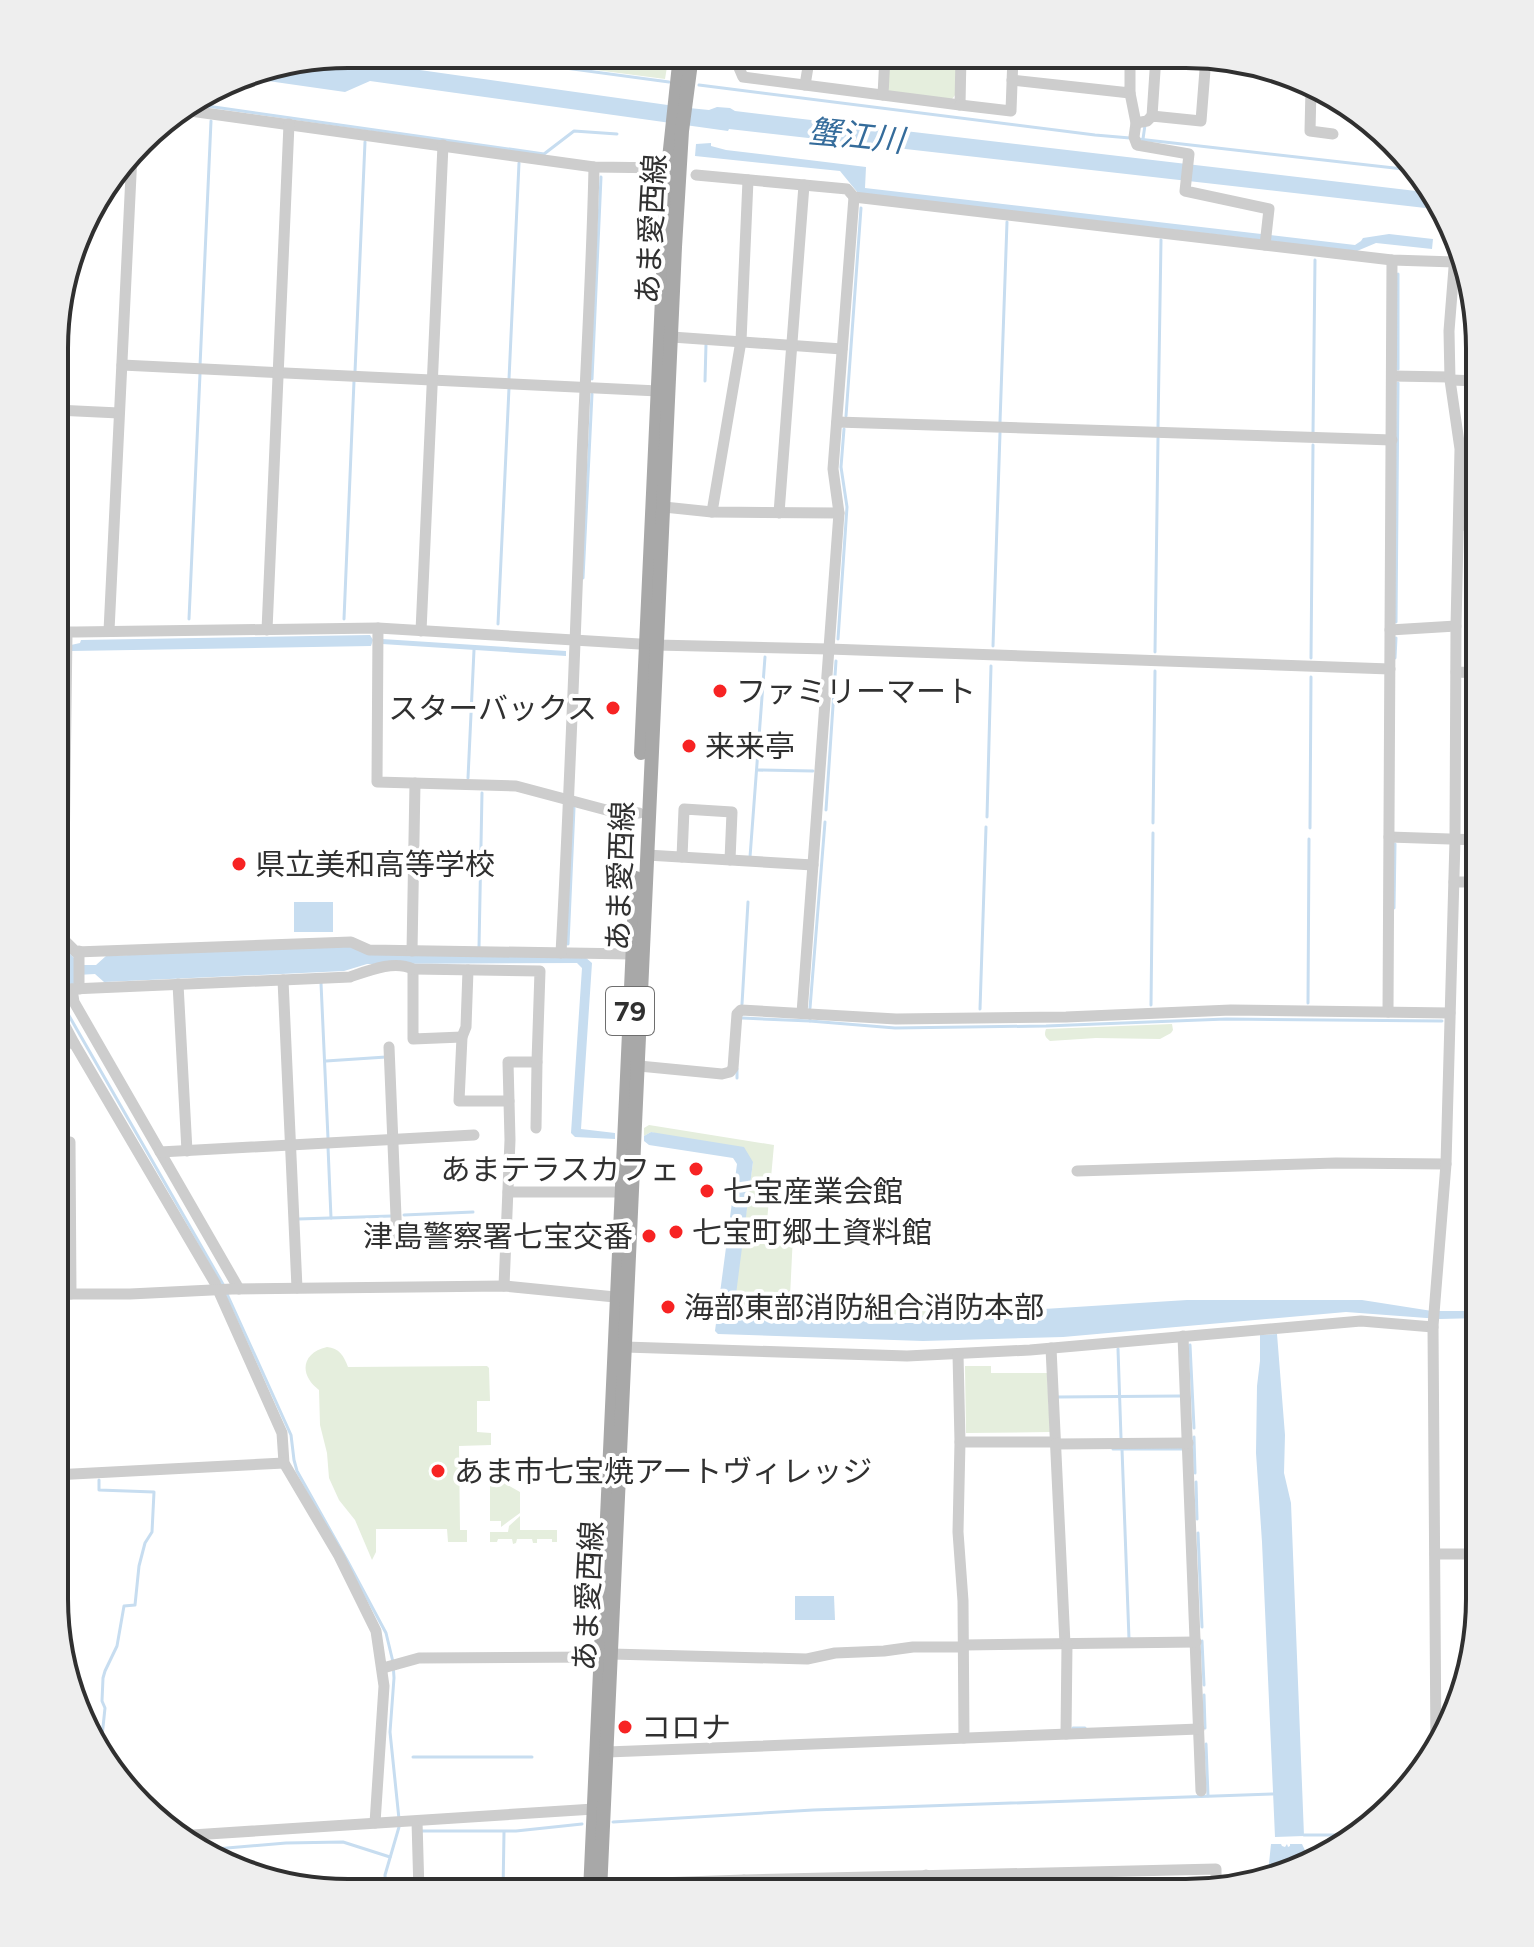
<svg xmlns="http://www.w3.org/2000/svg" width="1534" height="1947" viewBox="0 0 1534 1947" font-family="Figtree,'Noto Sans JP',sans-serif">
  <rect width="100%" height="100%" fill="#fff"/>
  <!-- green -->
  <g fill="#e5eedd">
    <polygon points="536,55 669,55 665,79 534,62"/>
    <polygon points="889,56 957,56 956,94 952,99 890,92 888,89"/>
    <path d="M1172 1024 1173 1030 1171 1033 1160 1039 1096 1038 1050 1041C1045 1037 1044 1035 1046 1029Z"/>
    <path d="M649 1125 774 1145 766 1232 793 1235 790 1297 856 1300 860 1304C882 1306 938 1319 955 1304 963 1305 966 1307 967 1315L932 1316 733 1310 753 1162 651 1132 644 1136V1128Z"/>
    <path d="M327 1347C339 1348 344 1356 348 1367L487 1366 489 1368 490 1401H477V1432L491 1433V1445L459 1446 460 1530H467V1542H448L447 1529H376V1552L372 1560 355 1520 339 1500 329 1478 327 1453 320 1425 319 1390C299 1375 301 1353 327 1347Z"/>
    <polygon points="965,1366 991,1366 991,1373 1047,1373 1050,1432 966,1433"/>
    <polygon points="490,1475 520,1492 520,1513 501,1527 501,1521 490,1521"/>
    <polygon points="520,1516 520,1530 557,1530 557,1542 552,1542 552,1539 537,1539 537,1543 533,1543 532,1539 517,1539 516,1543 513,1544 512,1539 498,1539 497,1542 490,1542 490,1532 508,1532 509,1526"/>
  </g>
  <!-- water -->
  <g fill="#c7ddf0">
    <polygon points="328,57 689,108 709,110 717,107 730,108 735,111 1433,193 1441,201 1443,210 729,129 728,131 370,81 345,92 240,77 253,70"/>
    <polygon points="711,143 711,146 726,150 866,167 865,188 1355,245 1361,241 1363,238 1389,234 1433,239 1432,249 1376,243 1357,251 858,193 840,171 695,156 696,144"/>
    <polygon points="370,635 373,640 371,646 71,651 71,645 80,643 81,640"/>
    <polygon points="382,639 566,651 566,656 382,644"/>
    <polygon points="56,640 62,646 59,942 76,960 76,965 96,965 106,956 349,946 585,957 592,963 581,1129 615,1133 615,1139 575,1137 571,1133 582,968 577,963 367,964 344,971 104,982 95,974 77,975 76,984 55,985"/>
    <rect x="294" y="902" width="39" height="30"/>
    <polygon points="651,1132 744,1147 753,1162 734,1310 932,1316 1187,1300 1362,1300 1432,1311 1480,1311 1480,1318 1440,1319 1346,1312 1063,1337 923,1341 718,1334 715,1331 737,1164 733,1158 649,1145 644,1141 644,1136"/>
    <polygon points="1277,1334 1285,1435 1284,1473 1291,1503 1304,1836 1275,1837 1262,1542 1256,1453 1257,1386 1260,1361 1260,1335"/>
    <polygon points="795,1596 834,1596 835,1620 795,1620"/>
    <polygon points="1271,1844 1281,1844 1282,1846 1285,1847 1287,1844 1288,1847 1290,1846 1290,1844 1302,1844 1310,1861 1268,1873"/>
  </g>
  <g fill="none" stroke-linecap="round" stroke-linejoin="round">
    <!-- stream -->
    <g stroke="#c7ddf0" stroke-width="3">
      <polyline points="462,54 669,82"/>
      <polyline points="699,85 1095,135 1130,138"/>
      <polyline points="193,104 544,154 574,131 617,134"/>
      <polyline points="1138,139 1412,170"/>
      <polyline points="1143,139 1145,125"/>
      <polyline points="200,366 211,121"/>
      <polyline points="1398,369 1398,274"/>
      <polyline points="355,372 365,142"/>
      <polyline points="509,379 519,163"/>
      <polyline points="592,379 601,177"/>
      <polyline points="705,381 706,344"/>
      <polyline points="846,416 861,208"/>
      <polyline points="1000,422 1007,222"/>
      <polyline points="1158,427 1161,240"/>
      <polyline points="1313,433 1315,260"/>
      <polyline points="583,578 592,394"/>
      <polyline points="189,619 200,374"/>
      <polyline points="344,619 354,381"/>
      <polyline points="1396,622 1398,383"/>
      <polyline points="498,624 509,388"/>
      <polyline points="838,639 847,507 841,467 844,429"/>
      <polyline points="993,646 1000,433"/>
      <polyline points="1155,652 1158,438"/>
      <polyline points="1311,658 1313,445"/>
      <polyline points="1395,658 1396,638"/>
      <polyline points="757,770 813,771"/>
      <polyline points="468,778 474,650"/>
      <polyline points="826,810 836,661"/>
      <polyline points="987,817 991,666"/>
      <polyline points="1153,823 1155,671"/>
      <polyline points="1310,828 1311,677"/>
      <polyline points="750,857 765,657"/>
      <polyline points="1394,908 1395,844"/>
      <polyline points="568,944 574,808"/>
      <polyline points="479,947 482,793"/>
      <polyline points="321,983 328,1138"/>
      <polyline points="61,993 64,1007 224,1286"/>
      <polyline points="1308,1003 1309,839"/>
      <polyline points="742,1004 748,902"/>
      <polyline points="1151,1005 1153,833"/>
      <polyline points="810,1008 825,822"/>
      <polyline points="980,1009 986,827"/>
      <polyline points="742,1018 810,1021"/>
      <polyline points="810,1019 810,1021 895,1028 1046,1026 1226,1019 1442,1021"/>
      <polyline points="326,1061 386,1057"/>
      <polyline points="737,1078 737,1069"/>
      <polyline points="328,1147 331,1218"/>
      <polyline points="404,1215 473,1212"/>
      <polyline points="298,1219 392,1216"/>
      <polyline points="227,1294 291,1435 294,1460 297,1471 348,1562 386,1633 393,1662 394,1678 390,1732 399,1819"/>
      <polyline points="1190,1345 1194,1428"/>
      <polyline points="1118,1349 1121,1438"/>
      <polyline points="1058,1397 1180,1396"/>
      <polyline points="1194,1437 1195,1473"/>
      <polyline points="1113,1449 1182,1449"/>
      <polyline points="1122,1449 1129,1639 1132,1639"/>
      <polyline points="1196,1482 1197,1519"/>
      <polyline points="1198,1533 1202,1627"/>
      <polyline points="1202,1641 1204,1685"/>
      <polyline points="1204,1695 1205,1728"/>
      <polyline points="1073,1728 1085,1728"/>
      <polyline points="1206,1744 1208,1796"/>
      <polyline points="96,1749 101,1746 105,1708 102,1701 103,1678 105,1671 117,1646 124,1606 135,1605 139,1566 145,1543 152,1532 154,1492 99,1490 99,1480"/>
      <polyline points="413,1757 532,1757"/>
      <polyline points="613,1822 813,1810 1273,1794"/>
      <polyline points="422,1831 516,1831 582,1824"/>
      <polyline points="1304,1835 1353,1835"/>
      <polyline points="204,1850 286,1843 343,1842 390,1857"/>
      <polyline points="386,1892 385,1875 399,1827"/>
      <polyline points="503,1892 504,1832"/>
    </g>
    <!-- minor -->
    <g stroke="#cdcdcd" stroke-width="11">
      <polyline points="738,55 737,63 743,77 960,105 961,56"/>
      <polyline points="1012,80 1130,93 1130,56"/>
      <polyline points="805,85 810,55"/>
      <polyline points="1311,89 1310,131 1333,134"/>
      <polyline points="1130,93 1136,123 1134,137 1137,145 1189,154 1185,191 1269,209 1265,245"/>
      <polyline points="883,95 885,56"/>
      <polyline points="960,105 1011,111 1013,56"/>
      <polyline points="183,110 594,167 668,168"/>
      <polyline points="1152,116 1156,56"/>
      <polyline points="1136,123 1147,121 1152,116 1201,121 1206,57"/>
      <polyline points="696,175 847,189 854,197 1392,260 1455,262"/>
      <polyline points="672,337 842,349"/>
      <polyline points="122,365 658,391"/>
      <polyline points="1392,376 1450,377"/>
      <polyline points="1450,380 1480,381"/>
      <polyline points="56,410 119,413"/>
      <polyline points="837,422 1392,440"/>
      <polyline points="664,507 712,512 839,513"/>
      <polyline points="712,512 741,341 748,180"/>
      <polyline points="779,513 804,185"/>
      <polyline points="1459,525 1480,526"/>
      <polyline points="56,626 67,632 63,939 76,952 351,942 369,950 632,954"/>
      <polyline points="378,628 377,782 516,786 610,811 639,813"/>
      <polyline points="267,630 289,124"/>
      <polyline points="1390,630 1456,626"/>
      <polyline points="109,631 132,154"/>
      <polyline points="421,631 443,145"/>
      <polyline points="56,636 67,632 76,632 378,628 656,645 829,649 1390,669"/>
      <polyline points="1456,672 1480,673"/>
      <polyline points="1389,837 1480,840"/>
      <polyline points="647,855 813,865"/>
      <polyline points="682,857 684,809 732,812 730,860"/>
      <polyline points="1454,882 1480,882"/>
      <polyline points="79,951 79,989"/>
      <polyline points="412,951 415,783"/>
      <path d="M561 953C570 788 576 623 582 457 586 360 592 264 594 167"/>
      <polyline points="413,969 413,1039 462,1037"/>
      <polyline points="468,970 466,1027 462,1037 459,1101 509,1101"/>
      <polyline points="283,980 297,1288"/>
      <polyline points="178,984 187,1151"/>
      <polyline points="72,989 74,1002 239,1289"/>
      <path d="M55 992 72 989 350 977C370 970 394 960 413 969L540 971 537 1062H508L510 1140 504 1286"/>
      <polyline points="1388,1012 1392,260"/>
      <polyline points="802,1013 839,513 833,469 854,197"/>
      <polyline points="74,1043 215,1283 282,1433 284,1463 339,1556 376,1631 384,1686 375,1823"/>
      <polyline points="55,1044 74,1043 55,1007"/>
      <polyline points="389,1047 397,1241"/>
      <polyline points="639,1066 722,1074 730,1072 733,1068 737,1014 741,1010 896,1019 1066,1017 1231,1010 1450,1013"/>
      <polyline points="536,1128 537,1062"/>
      <polyline points="55,1141 70,1142 71,1294"/>
      <polyline points="160,1152 474,1135"/>
      <polyline points="1077,1171 1336,1163 1446,1164"/>
      <polyline points="508,1192 621,1192"/>
      <polyline points="55,1294 130,1294 232,1289 504,1286 625,1298"/>
      <polyline points="1183,1336 1201,1791"/>
      <polyline points="625,1347 907,1356 1030,1350 1361,1321 1433,1327"/>
      <polyline points="1051,1348 1065,1644"/>
      <polyline points="958,1354 960,1442 958,1532 963,1601 964,1738"/>
      <polyline points="960,1442 1055,1442"/>
      <polyline points="1055,1444 1188,1443"/>
      <polyline points="54,1475 284,1463"/>
      <polyline points="1435,1554 1479,1554"/>
      <polyline points="964,1645 1196,1642"/>
      <polyline points="611,1654 807,1659 835,1653 884,1651 913,1647 964,1647"/>
      <polyline points="383,1668 419,1658 600,1657"/>
      <polyline points="1066,1734 1067,1644"/>
      <polyline points="1436,1751 1433,1326 1446,1164 1455,840 1456,626 1460,449 1450,380 1449,331 1455,255"/>
      <polyline points="607,1752 1199,1729"/>
      <polyline points="417,1821 419,1892"/>
      <polyline points="177,1836 594,1809"/>
      <polyline points="926,1875 926,1892"/>
      <polyline points="744,1880 744,1892"/>
      <polyline points="601,1885 744,1880 1216,1869 1216,1889"/>
    </g>
    <!-- major -->
    <g stroke="#a8a8a8" stroke-width="14">
      <polyline points="641,753 668,168 680,55"/>
      <polyline points="590,1892 636,878"/>
      <polyline points="600,1892 675,247 682,131 692,55"/>
    </g>
  </g>
  <!-- markers -->
  <g fill="#f72323" stroke="#fff" stroke-width="3">
    <circle cx="720" cy="691" r="8"/>
    <circle cx="613" cy="708" r="8"/>
    <circle cx="689" cy="746" r="8"/>
    <circle cx="239" cy="864" r="8"/>
    <circle cx="696" cy="1169" r="8"/>
    <circle cx="707" cy="1191" r="8"/>
    <circle cx="676" cy="1232" r="8"/>
    <circle cx="649" cy="1236" r="8"/>
    <circle cx="668" cy="1307" r="8"/>
    <circle cx="438" cy="1471" r="8"/>
    <circle cx="625" cy="1727" r="8"/>
  </g>
  <g text-anchor="middle" dominant-baseline="central" stroke-width="8" stroke-linejoin="round" paint-order="stroke">
    <!-- shield labels -->
    <rect fill="#fff" stroke="#6e6e6e" stroke-width="2" x="606" y="987" width="48" height="48" rx="6"/>
    <g font-size="28" font-weight="bold" fill="#303030">
      <text x="630" y="1011">79</text>
    </g>
    <!-- street labels -->
    <g font-size="30" fill="#303030" stroke="#fff">
      <text transform="translate(651 229) rotate(-87)">あま愛西線</text>
      <text transform="translate(620 876) rotate(-88)">あま愛西線</text>
      <text transform="translate(588 1596) rotate(-87)">あま愛西線</text>
    </g>
    <!-- poi labels -->
    <g font-size="30" fill="#303030" stroke="#fff" text-anchor="start">
      <text x="736" y="691">ファミリーマート</text>
      <text x="597" y="708" text-anchor="end">スターバックス</text>
      <text x="705" y="746">来来亭</text>
      <text x="255" y="864">県立美和高等学校</text>
      <text x="680" y="1169" text-anchor="end">あまテラスカフェ</text>
      <text x="723" y="1191">七宝産業会館</text>
      <text x="692" y="1232">七宝町郷土資料館</text>
      <text x="633" y="1236" text-anchor="end">津島警察署七宝交番</text>
      <text x="684" y="1307">海部東部消防組合消防本部</text>
      <text x="454" y="1471">あま市七宝焼アートヴィレッジ</text>
      <text x="641" y="1727">コロナ</text>
    </g>
    <!-- water labels -->
    <g font-size="32" font-style="italic" fill="#356c9b" stroke="#fff">
      <text transform="translate(856 136) rotate(6)">蟹江川</text>
    </g>
  </g>
  <!-- crop -->
  <path d="M0 0H1534V1947H0ZM348 68H1186A280 280 0 0 1 1466 348V1599A280 280 0 0 1 1186 1879H348A280 280 0 0 1 68 1599V348A280 280 0 0 1 348 68Z" fill="#eee" fill-rule="evenodd"/>
  <path fill="none" stroke="#303030" stroke-width="4" d="M348 68H1186A280 280 0 0 1 1466 348V1599A280 280 0 0 1 1186 1879H348A280 280 0 0 1 68 1599V348A280 280 0 0 1 348 68Z"/>
</svg>
